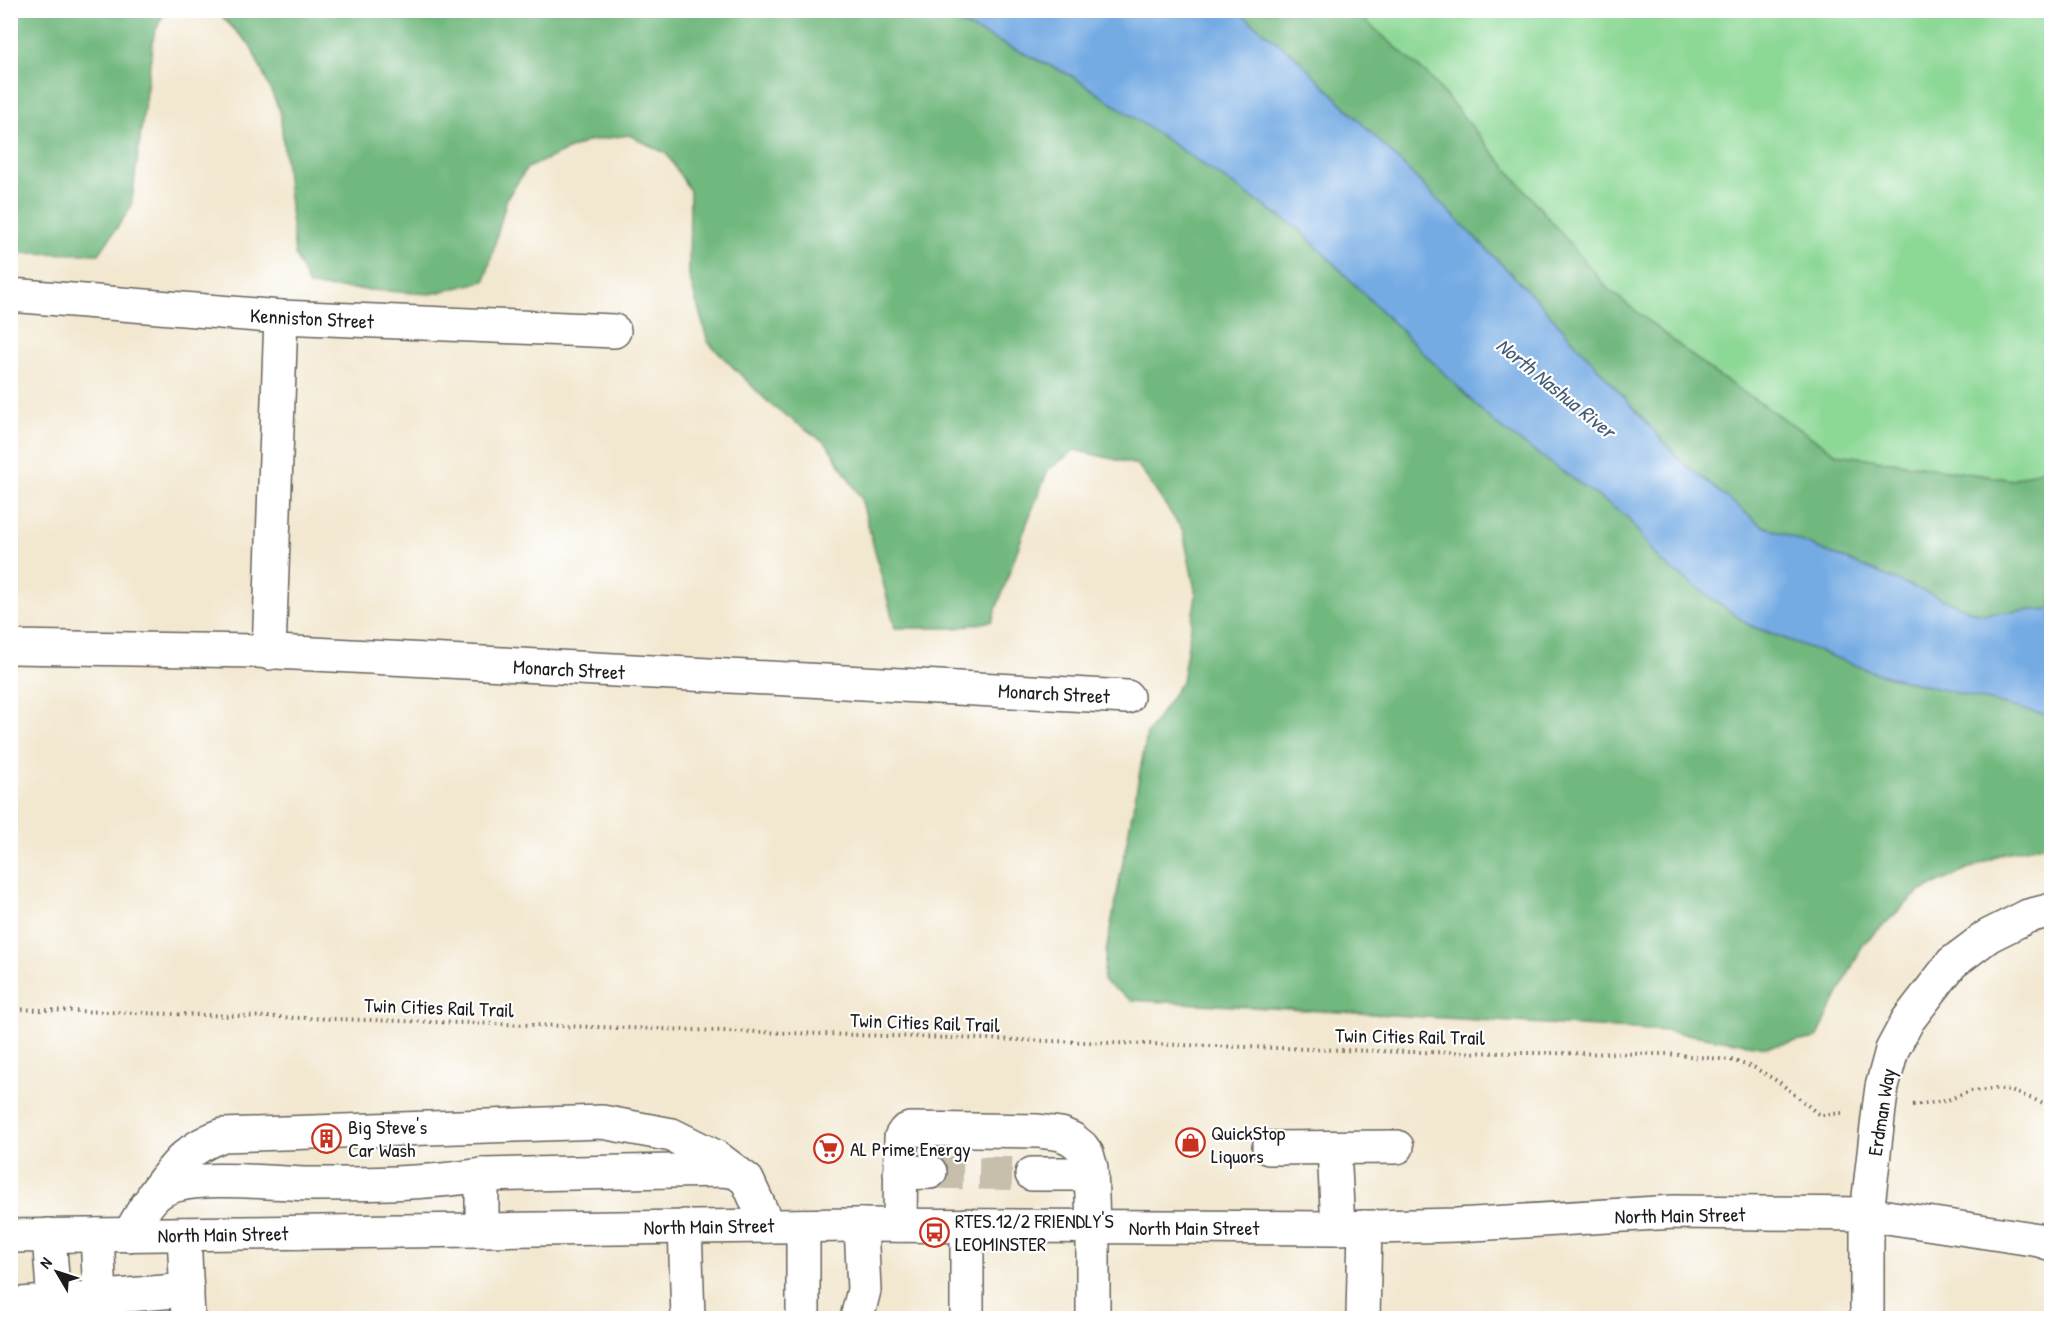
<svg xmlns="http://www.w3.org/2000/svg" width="2062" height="1329" viewBox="0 0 2062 1329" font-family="'Patrick Hand',sans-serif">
  <rect width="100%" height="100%" fill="#fff"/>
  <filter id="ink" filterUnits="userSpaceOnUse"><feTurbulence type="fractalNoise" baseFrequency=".0167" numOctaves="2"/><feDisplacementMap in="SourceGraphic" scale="12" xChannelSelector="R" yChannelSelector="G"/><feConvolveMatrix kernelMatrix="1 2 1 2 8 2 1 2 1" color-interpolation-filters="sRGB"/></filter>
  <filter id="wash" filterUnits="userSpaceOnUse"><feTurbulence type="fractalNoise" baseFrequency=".008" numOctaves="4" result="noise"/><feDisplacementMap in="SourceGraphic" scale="24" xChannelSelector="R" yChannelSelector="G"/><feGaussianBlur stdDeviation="1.35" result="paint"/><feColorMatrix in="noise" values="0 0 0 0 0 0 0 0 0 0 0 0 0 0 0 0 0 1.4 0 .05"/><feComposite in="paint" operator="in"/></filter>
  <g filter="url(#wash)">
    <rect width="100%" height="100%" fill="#f2e7cf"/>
    <!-- green -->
    <polygon fill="#8cd895" stroke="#547a58" stroke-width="1.5" points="1354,11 2051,11 2051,466 2013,480 1837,454 1714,373 1608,289 1429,76"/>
    <!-- forest -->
    <g fill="#71b87e" stroke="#466a4d" stroke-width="1.5">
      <polygon points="11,10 173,11 164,13 154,34 131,207 99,254 15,253 11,251"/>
      <polygon points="216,11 934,11 1072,76 1300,230 1494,423 1627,517 1660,561 1749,625 1879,674 2051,716 2051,844 2004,853 1919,892 1863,944 1817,1038 1766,1047 1667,1031 1131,1000 1103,981 1106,952 1147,734 1182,681 1196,595 1183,531 1138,465 1075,450 1048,470 1027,523 992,621 957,628 895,628 861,498 827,444 772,406 708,342 689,276 690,191 667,154 629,135 588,141 527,168 507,198 485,281 431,294 309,286 295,255 280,111 250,45"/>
      <polygon points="1237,11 1354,11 1429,76 1608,289 1714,373 1837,454 2013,480 2051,466 2051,609 1979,614 1761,525 1680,460 1536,299 1295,56"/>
    </g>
    <!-- water -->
    <polygon fill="#75abe3" stroke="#486480" stroke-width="1.5" points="934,11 1237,11 1295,56 1536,299 1680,460 1761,525 1979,614 2051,609 2051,716 1879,674 1749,625 1660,561 1627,517 1494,423 1300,230 1072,76"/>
  </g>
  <g filter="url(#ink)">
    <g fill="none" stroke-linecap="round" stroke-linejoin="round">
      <!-- minor-tunnel -->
      <polyline stroke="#c7beab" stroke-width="33" stroke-dasharray="33 16" stroke-linecap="butt" points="930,1172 1032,1174"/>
      <defs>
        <g id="minor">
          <polyline points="10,295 281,317 614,331"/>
          <polyline points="10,647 257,651 1127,697"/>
          <polyline points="269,653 281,317"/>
          <polyline points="1269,1148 1397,1147"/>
          <polyline points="1334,1148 1338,1228"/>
          <polyline points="900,1173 930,1172"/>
          <polyline points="1032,1174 1091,1174"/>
          <path d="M154 1194C176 1164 187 1148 223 1135L602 1122 672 1135 716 1157 736 1172"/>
          <polyline points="900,1225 901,1137 905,1131 910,1129 1038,1131 1061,1134 1072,1139 1082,1147 1087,1154 1091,1168 1093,1227 1093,1318"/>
          <polyline points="967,1225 967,1318"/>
          <polyline points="685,1226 688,1318"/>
          <polyline points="482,1230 482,1175 721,1170 736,1172 747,1180 768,1226"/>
          <polyline points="184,1234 188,1318"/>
          <polyline points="49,1235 55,1318"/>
          <polyline points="97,1235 101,1317"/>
          <path d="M129 1235C139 1219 148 1197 165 1189 196 1174 272 1183 309 1184 367 1184 425 1184 482 1175"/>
          <polyline points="10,1305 187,1290"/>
          <polyline points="803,1318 803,1226"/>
          <polyline points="857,1318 864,1290 861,1225"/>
          <polyline points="1363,1318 1365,1227"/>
          <polyline points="1867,1318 1867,1214 1879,1109 1882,1087 1892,1050 1908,1020 1952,963 1988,936 2028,916 2052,910"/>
        </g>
        <polyline id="highway" points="10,1236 855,1225 1333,1228 1457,1225 1674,1212 1867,1214 2039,1240 2052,1244"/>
      </defs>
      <!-- minor casing -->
      <use href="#minor" stroke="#67635b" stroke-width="36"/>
      <!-- highway casing -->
      <use href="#highway" stroke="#67635b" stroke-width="36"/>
      <!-- path -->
      <g stroke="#67635b" stroke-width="4" stroke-dasharray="1.5 4.5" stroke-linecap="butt">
        <polyline points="10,1009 1408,1052 1667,1054 1731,1060 1755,1068 1779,1082 1817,1113 1822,1115 1843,1113"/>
        <polyline points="1913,1105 1945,1101 1970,1091 1996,1089 2011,1091 2052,1106"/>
      </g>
      <!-- minor -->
      <use href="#minor" stroke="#fff" stroke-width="33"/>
      <!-- highway -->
      <use href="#highway" stroke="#fff" stroke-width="33"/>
    </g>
  </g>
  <!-- icons -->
  <defs>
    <symbol id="building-ring" viewBox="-11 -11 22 22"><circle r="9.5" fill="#fff" stroke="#c8321e" stroke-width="1.5"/><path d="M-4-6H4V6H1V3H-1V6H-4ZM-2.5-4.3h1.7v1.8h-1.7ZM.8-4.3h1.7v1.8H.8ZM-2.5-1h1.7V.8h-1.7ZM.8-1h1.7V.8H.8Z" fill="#c8321e"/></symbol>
    <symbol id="shop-ring" viewBox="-11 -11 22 22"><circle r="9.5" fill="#fff" stroke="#c8321e" stroke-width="1.5"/><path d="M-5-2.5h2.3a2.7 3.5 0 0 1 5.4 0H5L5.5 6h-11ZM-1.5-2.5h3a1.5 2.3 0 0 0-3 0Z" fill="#c8321e"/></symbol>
    <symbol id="supermarket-ring" viewBox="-11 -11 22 22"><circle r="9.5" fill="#fff" stroke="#c8321e" stroke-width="1.5"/><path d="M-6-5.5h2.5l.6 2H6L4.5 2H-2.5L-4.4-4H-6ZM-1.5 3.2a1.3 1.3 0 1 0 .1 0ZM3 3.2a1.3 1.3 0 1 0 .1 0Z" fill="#c8321e"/></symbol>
    <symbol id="bus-ring" viewBox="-11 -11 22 22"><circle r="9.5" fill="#fff" stroke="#c8321e" stroke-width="1.5"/><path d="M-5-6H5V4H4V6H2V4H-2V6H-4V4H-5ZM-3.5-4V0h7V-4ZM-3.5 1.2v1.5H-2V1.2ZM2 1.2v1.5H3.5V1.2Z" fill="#c8321e"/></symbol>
  </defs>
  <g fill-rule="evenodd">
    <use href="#building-ring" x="310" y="1122" width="33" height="33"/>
    <use href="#shop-ring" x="1174" y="1126" width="33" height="33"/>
    <use href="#supermarket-ring" x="812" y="1132" width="33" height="33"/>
    <use href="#bus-ring" x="918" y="1216" width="33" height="33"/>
  </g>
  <g text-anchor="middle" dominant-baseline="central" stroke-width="4.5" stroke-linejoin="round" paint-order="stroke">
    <!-- street labels -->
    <g font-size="20" fill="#1c1c1c" stroke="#fff">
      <text transform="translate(312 318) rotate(3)">Kenniston Street</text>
      <text transform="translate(569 669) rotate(3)">Monarch Street</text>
      <text transform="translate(1054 693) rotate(3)">Monarch Street</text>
      <text transform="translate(439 1007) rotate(2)">Twin Cities Rail Trail</text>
      <text transform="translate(925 1022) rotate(2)">Twin Cities Rail Trail</text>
      <text transform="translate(1410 1036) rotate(1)">Twin Cities Rail Trail</text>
      <text transform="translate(1881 1112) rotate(-81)">Erdman Way</text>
      <text transform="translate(1680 1215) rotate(-1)">North Main Street</text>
      <text transform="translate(709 1226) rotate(-1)">North Main Street</text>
      <text x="1194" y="1227">North Main Street</text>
      <text transform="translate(223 1234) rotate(-1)">North Main Street</text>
    </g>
    <!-- poi labels -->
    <g font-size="20" fill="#1c1c1c" stroke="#fff" text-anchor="start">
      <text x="348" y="1126">Big Steve's<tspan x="348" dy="23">Car Wash</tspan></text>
      <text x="1211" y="1132">QuickStop<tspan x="1211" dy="23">Liquors</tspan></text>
      <text x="850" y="1148">AL Prime Energy</text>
      <text x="955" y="1220">RTES.12/2 FRIENDLY'S<tspan x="955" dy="23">LEOMINSTER</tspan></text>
    </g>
    <!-- water labels -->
    <g font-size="21" font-style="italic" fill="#445c76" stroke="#fff">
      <text transform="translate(1556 388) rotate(39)">North Nashua River</text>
    </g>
  </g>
  <!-- margin -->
  <rect width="2062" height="1329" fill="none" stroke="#fff" stroke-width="36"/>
  <!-- north arrow -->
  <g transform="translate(57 1272) rotate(309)" stroke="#ffffff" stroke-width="4.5" paint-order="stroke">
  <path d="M0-4.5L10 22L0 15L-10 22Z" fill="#1c1c1c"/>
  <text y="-9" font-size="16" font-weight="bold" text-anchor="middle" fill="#1c1c1c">N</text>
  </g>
</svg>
